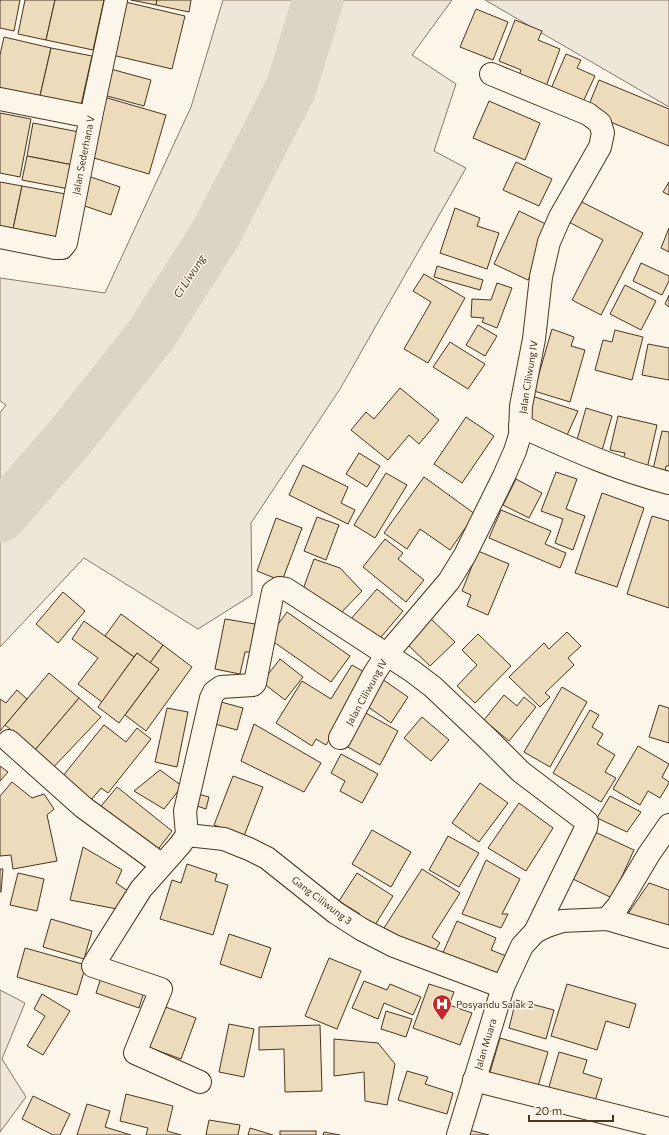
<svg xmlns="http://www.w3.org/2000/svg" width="669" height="1135" viewBox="0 0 669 1135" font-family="Commissioner,sans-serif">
  <rect width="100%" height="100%" fill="#fbf6e9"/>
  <!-- green -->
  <g fill="#ede6d9" stroke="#887966">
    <polygon points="223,0 452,0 412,55 456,84 434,151 466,168 340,389 251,523 252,595 198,629 84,558 0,647 0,413 6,405 0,401 0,278 105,293 191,107"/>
    <polygon points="485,0 669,0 669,107"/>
    <polygon points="0,990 25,1003 2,1059 26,1097 0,1132"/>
  </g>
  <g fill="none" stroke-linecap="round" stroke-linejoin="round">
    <!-- river -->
    <polyline stroke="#dcd4c6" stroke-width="51" points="0,517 67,441 151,335 216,233 291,88 318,0"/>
  </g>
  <!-- building -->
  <g fill="#ecdcbc" stroke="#4a3520">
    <polygon points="0,0 20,0 14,31 0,28"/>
    <polygon points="25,0 55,0 46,40 18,34"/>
    <polygon points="55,0 104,0 93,50 46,40"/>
    <polygon points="131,0 157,0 156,5"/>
    <polygon points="157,0 191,0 189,12 156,5"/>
    <polygon points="121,1 185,16 172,69 108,54"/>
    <polygon points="476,9 508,22 493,60 460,47"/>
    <polygon points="515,20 542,31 538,40 560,49 545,89 518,78 521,70 499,61"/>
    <polygon points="4,37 51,48 39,100 0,91 0,55"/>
    <polygon points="51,48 92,56 80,109 39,100"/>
    <polygon points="566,54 581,60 577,68 595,76 582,104 550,91"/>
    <polygon points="107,68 151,80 144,106 100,94"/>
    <polygon points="599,80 669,109 669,146 586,112"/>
    <polygon points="104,97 166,115 149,174 87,156"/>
    <polygon points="489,101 540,123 525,160 473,138"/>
    <polygon points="0,113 31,119 20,177 0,173"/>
    <polygon points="33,123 79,132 73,165 27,156"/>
    <polygon points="27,156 73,165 69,189 22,180"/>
    <polygon points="516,162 552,179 539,206 503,190"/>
    <polygon points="85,175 120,187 111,215 76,203"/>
    <polygon points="0,182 22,186 12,234 0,232"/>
    <polygon points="669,182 669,195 663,192"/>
    <polygon points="22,186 71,195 61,244 12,234"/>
    <polygon points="576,199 643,233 601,315 572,300 603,240 565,220"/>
    <polygon points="455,208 480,218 477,226 499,233 487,269 440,253"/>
    <polygon points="519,211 554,228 528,280 494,264"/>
    <polygon points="669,228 669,252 661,248"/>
    <polygon points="641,263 669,276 669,281 662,295 633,281"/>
    <polygon points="437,266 483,280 480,290 434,277"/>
    <polygon points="424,274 465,298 428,363 404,349 431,302 413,291"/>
    <polygon points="497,283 512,288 497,328 482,322 484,318 471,317 472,299 491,300"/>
    <polygon points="625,285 656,301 641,330 610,314"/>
    <polygon points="669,295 669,307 665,304"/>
    <polygon points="478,325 497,336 485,356 466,345"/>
    <polygon points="552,329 574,337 571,346 585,350 570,402 534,391"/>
    <polygon points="615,330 643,337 632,380 595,370 603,340 612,342"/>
    <polygon points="450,342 485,364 468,389 433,367"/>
    <polygon points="648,344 669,348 669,380 642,375"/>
    <polygon points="400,388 439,420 419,444 409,435 388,460 351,430 366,412 374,419"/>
    <polygon points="529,395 578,411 563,444 521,419"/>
    <polygon points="586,408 612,416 601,454 575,447"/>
    <polygon points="618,416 657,425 646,473 621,467 625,453 610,450"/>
    <polygon points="466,417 494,436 462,483 434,464"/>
    <polygon points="662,431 669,432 669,466 666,466 663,481 651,478"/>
    <polygon points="359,453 380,466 367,487 346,474"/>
    <polygon points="303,465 348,487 341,503 355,510 348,524 289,495"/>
    <polygon points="556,472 577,479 566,509 585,516 573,550 555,543 563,519 541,511"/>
    <polygon points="386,473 407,485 375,538 354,525"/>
    <polygon points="424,477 475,514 450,550 420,529 407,549 384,533"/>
    <polygon points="516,479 542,493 529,518 503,505"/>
    <polygon points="602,493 644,508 617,587 575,573"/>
    <polygon points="501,510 551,531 545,544 566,553 560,568 489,538"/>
    <polygon points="652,516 669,521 669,608 627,594"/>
    <polygon points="317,517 339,525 326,560 304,551"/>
    <polygon points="276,518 302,528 282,581 257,571"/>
    <polygon points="385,539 403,553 398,559 424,580 406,602 363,567"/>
    <polygon points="478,551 509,564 488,615 467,606 471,595 462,591"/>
    <polygon points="314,559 340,568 362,591 336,618 302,592"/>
    <polygon points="377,589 403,611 376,643 350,620"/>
    <polygon points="63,592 85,611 58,643 36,624"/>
    <polygon points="287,612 350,656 331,682 268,638"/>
    <polygon points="121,614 163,645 150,663 137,653 134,657 105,636"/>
    <polygon points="430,618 455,642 430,666 406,643"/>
    <polygon points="225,619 255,624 250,652 245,652 240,674 215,669"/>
    <polygon points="84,621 134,657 102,702 78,684 98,658 72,639"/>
    <polygon points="567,632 581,646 568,658 574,665 545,693 550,697 540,707 509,677 544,643 549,649"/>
    <polygon points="478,634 511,666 475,703 457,686 477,665 462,650"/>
    <polygon points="163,645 192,667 146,731 125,715 159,669 150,663"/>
    <polygon points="137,653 159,669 119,723 98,707"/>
    <polygon points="280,659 303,677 285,700 262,682"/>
    <polygon points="352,665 369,675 326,745 316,739 312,746 276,723 302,681 331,699"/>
    <polygon points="49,673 79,698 35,750 5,725"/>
    <polygon points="382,679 408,697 391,723 364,704"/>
    <polygon points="562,687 587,702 550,767 524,752"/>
    <polygon points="17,690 27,699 0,731 0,699 6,703"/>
    <polygon points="504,695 517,706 524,697 536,707 509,741 484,720"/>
    <polygon points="79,698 101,717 48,773 29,757"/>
    <polygon points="221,702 243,708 237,730 215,724"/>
    <polygon points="659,705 669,708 669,743 649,737"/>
    <polygon points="167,708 188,712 177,767 155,762"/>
    <polygon points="590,710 599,715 592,727 603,734 597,744 615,755 605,772 616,778 601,802 553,773"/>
    <polygon points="364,712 398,731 380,765 346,746"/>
    <polygon points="422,717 449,740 431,761 404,738"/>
    <polygon points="254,724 321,763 304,792 241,761"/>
    <polygon points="104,725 126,742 137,728 151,739 108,793 101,788 91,800 62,777"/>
    <polygon points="638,746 669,764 662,777 669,782 669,783 660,798 648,791 640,805 613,789"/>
    <polygon points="341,754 378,774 362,803 340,791 345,781 331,773"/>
    <polygon points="0,766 8,772 0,781"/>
    <polygon points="160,770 182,786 164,809 134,791"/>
    <polygon points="233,776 263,787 244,836 214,825"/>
    <polygon points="12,782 32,798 44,794 54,809 47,815 57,861 13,869 11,855 0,856 0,796"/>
    <polygon points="480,783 508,803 479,842 452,823"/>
    <polygon points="117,787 172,831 153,856 97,811"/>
    <polygon points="198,794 209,797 206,809 194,805"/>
    <polygon points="610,796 641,812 627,832 597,818"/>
    <polygon points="519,803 553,828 526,871 488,848"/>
    <polygon points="372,830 411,852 391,887 352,864"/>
    <polygon points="595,832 634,850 612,898 573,879"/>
    <polygon points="448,836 479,853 459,887 429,870"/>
    <polygon points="83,847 122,870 116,883 128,891 117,909 70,900"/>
    <polygon points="486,860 520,879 502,914 508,914 501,928 462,914"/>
    <polygon points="187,864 217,874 215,881 228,885 213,935 160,919 172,880 181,883"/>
    <polygon points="0,869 3,869 1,892 0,892"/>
    <polygon points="422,869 460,893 432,937 440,943 430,957 384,928"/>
    <polygon points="18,873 44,879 37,911 10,905"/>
    <polygon points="357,873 393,896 372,930 355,920 360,914 339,901"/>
    <polygon points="649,883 669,890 669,934 623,921"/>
    <polygon points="51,919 92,931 84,959 43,947"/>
    <polygon points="457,921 496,938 491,950 506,956 495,981 441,957"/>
    <polygon points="229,934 271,948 261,978 220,964"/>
    <polygon points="25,948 86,965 77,995 17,977"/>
    <polygon points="329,958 361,971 337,1029 305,1016"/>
    <polygon points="102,975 145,989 139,1008 96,993"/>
    <polygon points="364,981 387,990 390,984 421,997 413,1015 384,1003 378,1019 352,1008"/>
    <polygon points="429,984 454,992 449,1005 472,1013 460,1045 413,1028"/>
    <polygon points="567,984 636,1004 629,1028 606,1021 597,1050 551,1036"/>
    <polygon points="42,994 70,1011 43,1055 27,1046 45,1016 34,1009"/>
    <polygon points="516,1000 554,1010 546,1039 509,1028"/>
    <polygon points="160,1005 196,1018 181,1059 145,1046"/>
    <polygon points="386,1011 412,1019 406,1037 381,1029"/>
    <polygon points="229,1024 254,1029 244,1077 219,1072"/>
    <polygon points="320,1025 322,1091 285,1092 284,1049 259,1050 259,1027"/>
    <polygon points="500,1038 548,1052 536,1093 488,1079"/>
    <polygon points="334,1039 378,1043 395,1064 387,1105 365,1101 364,1072 334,1076"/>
    <polygon points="559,1052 587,1060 583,1073 602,1079 593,1107 547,1094"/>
    <polygon points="407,1071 428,1077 425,1084 453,1093 447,1114 398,1100"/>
    <polygon points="126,1094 173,1106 167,1131 181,1135 146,1135 148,1128 120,1121"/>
    <polygon points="33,1096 70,1114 60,1135 53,1135 22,1119"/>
    <polygon points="87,1104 110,1111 105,1127 131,1135 77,1135"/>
    <polygon points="209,1120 240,1125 238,1135 206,1135"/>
    <polygon points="250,1128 273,1135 248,1135"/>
    <polygon points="469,1130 489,1135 468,1135"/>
    <rect x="280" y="1131" width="36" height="4"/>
    <polygon points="324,1132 340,1135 323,1135"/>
  </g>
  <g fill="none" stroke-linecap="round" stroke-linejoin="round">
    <defs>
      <g id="minor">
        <polyline points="0,99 91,117"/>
        <polyline points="0,237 55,248 62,248 66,243 91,117 116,0"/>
        <path d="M520 426C569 448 617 470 669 483"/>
        <polyline points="340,738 374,674 387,654 449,581 465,555 504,476 515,451 520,435 521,406 534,339 541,277 549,242 560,217 600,147 603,133 600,123 588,114 491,74"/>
        <polyline points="9,741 83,807 162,865"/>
        <polyline points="187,835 224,839 249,849 267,858 336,913 361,929 394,946 503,987"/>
        <polyline points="607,919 618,906 649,854 669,825"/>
        <polyline points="474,1080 669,1129"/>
        <polyline points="200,1082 135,1053 161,989 93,966 102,951 141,889 180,845 187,835 185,811 211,698 214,692 221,687 253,685 255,683 273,592 279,588 286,589 303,600 412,671 433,687 489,740 521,772 587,822 586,828 535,932"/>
        <polyline points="458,1135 503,987 522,946 535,932 547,926 562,921 607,919 669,937"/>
      </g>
    </defs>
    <!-- minor casing -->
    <use href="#minor" stroke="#4a3520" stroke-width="24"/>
    <!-- minor -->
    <use href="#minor" stroke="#fbf6e9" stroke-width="22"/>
  </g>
  <!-- icons -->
  <defs>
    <symbol id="hospital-pin" viewBox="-11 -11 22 30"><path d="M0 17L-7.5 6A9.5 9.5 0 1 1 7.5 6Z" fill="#c62828" stroke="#fbf6e9"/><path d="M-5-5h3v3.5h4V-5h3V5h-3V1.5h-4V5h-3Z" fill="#fff"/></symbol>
  </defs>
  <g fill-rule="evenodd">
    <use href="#hospital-pin" x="431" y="993" width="22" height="30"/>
  </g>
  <g text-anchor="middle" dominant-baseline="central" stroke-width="3" stroke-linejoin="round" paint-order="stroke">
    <!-- street labels -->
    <g font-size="10" fill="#4a3520" stroke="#fbf6e9">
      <text transform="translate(83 155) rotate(-79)">Jalan Sederhana V</text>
      <text transform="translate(528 377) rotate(-81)">Jalan Ciliwung IV</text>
      <text transform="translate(366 692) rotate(-61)">Jalan Ciliwung IV</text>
      <text transform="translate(322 900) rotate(37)">Gang Ciliwung 3</text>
      <text transform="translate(485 1044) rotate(-73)">Jalan Muara</text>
    </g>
    <!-- poi labels -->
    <g font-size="10" fill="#4a3520" stroke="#fbf6e9" text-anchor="start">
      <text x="456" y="1004">Posyandu Salak 2</text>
    </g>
    <!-- water labels -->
    <g font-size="11" font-style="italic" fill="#4a3520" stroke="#fbf6e9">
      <text transform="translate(189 276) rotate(-57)">Ci Liwung</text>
    </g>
  </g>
  <!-- scale -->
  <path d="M529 1115v6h84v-6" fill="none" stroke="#4a3520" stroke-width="2"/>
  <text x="535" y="1115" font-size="12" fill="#4a3520" stroke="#fbf6e9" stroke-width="3" paint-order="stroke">20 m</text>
</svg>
